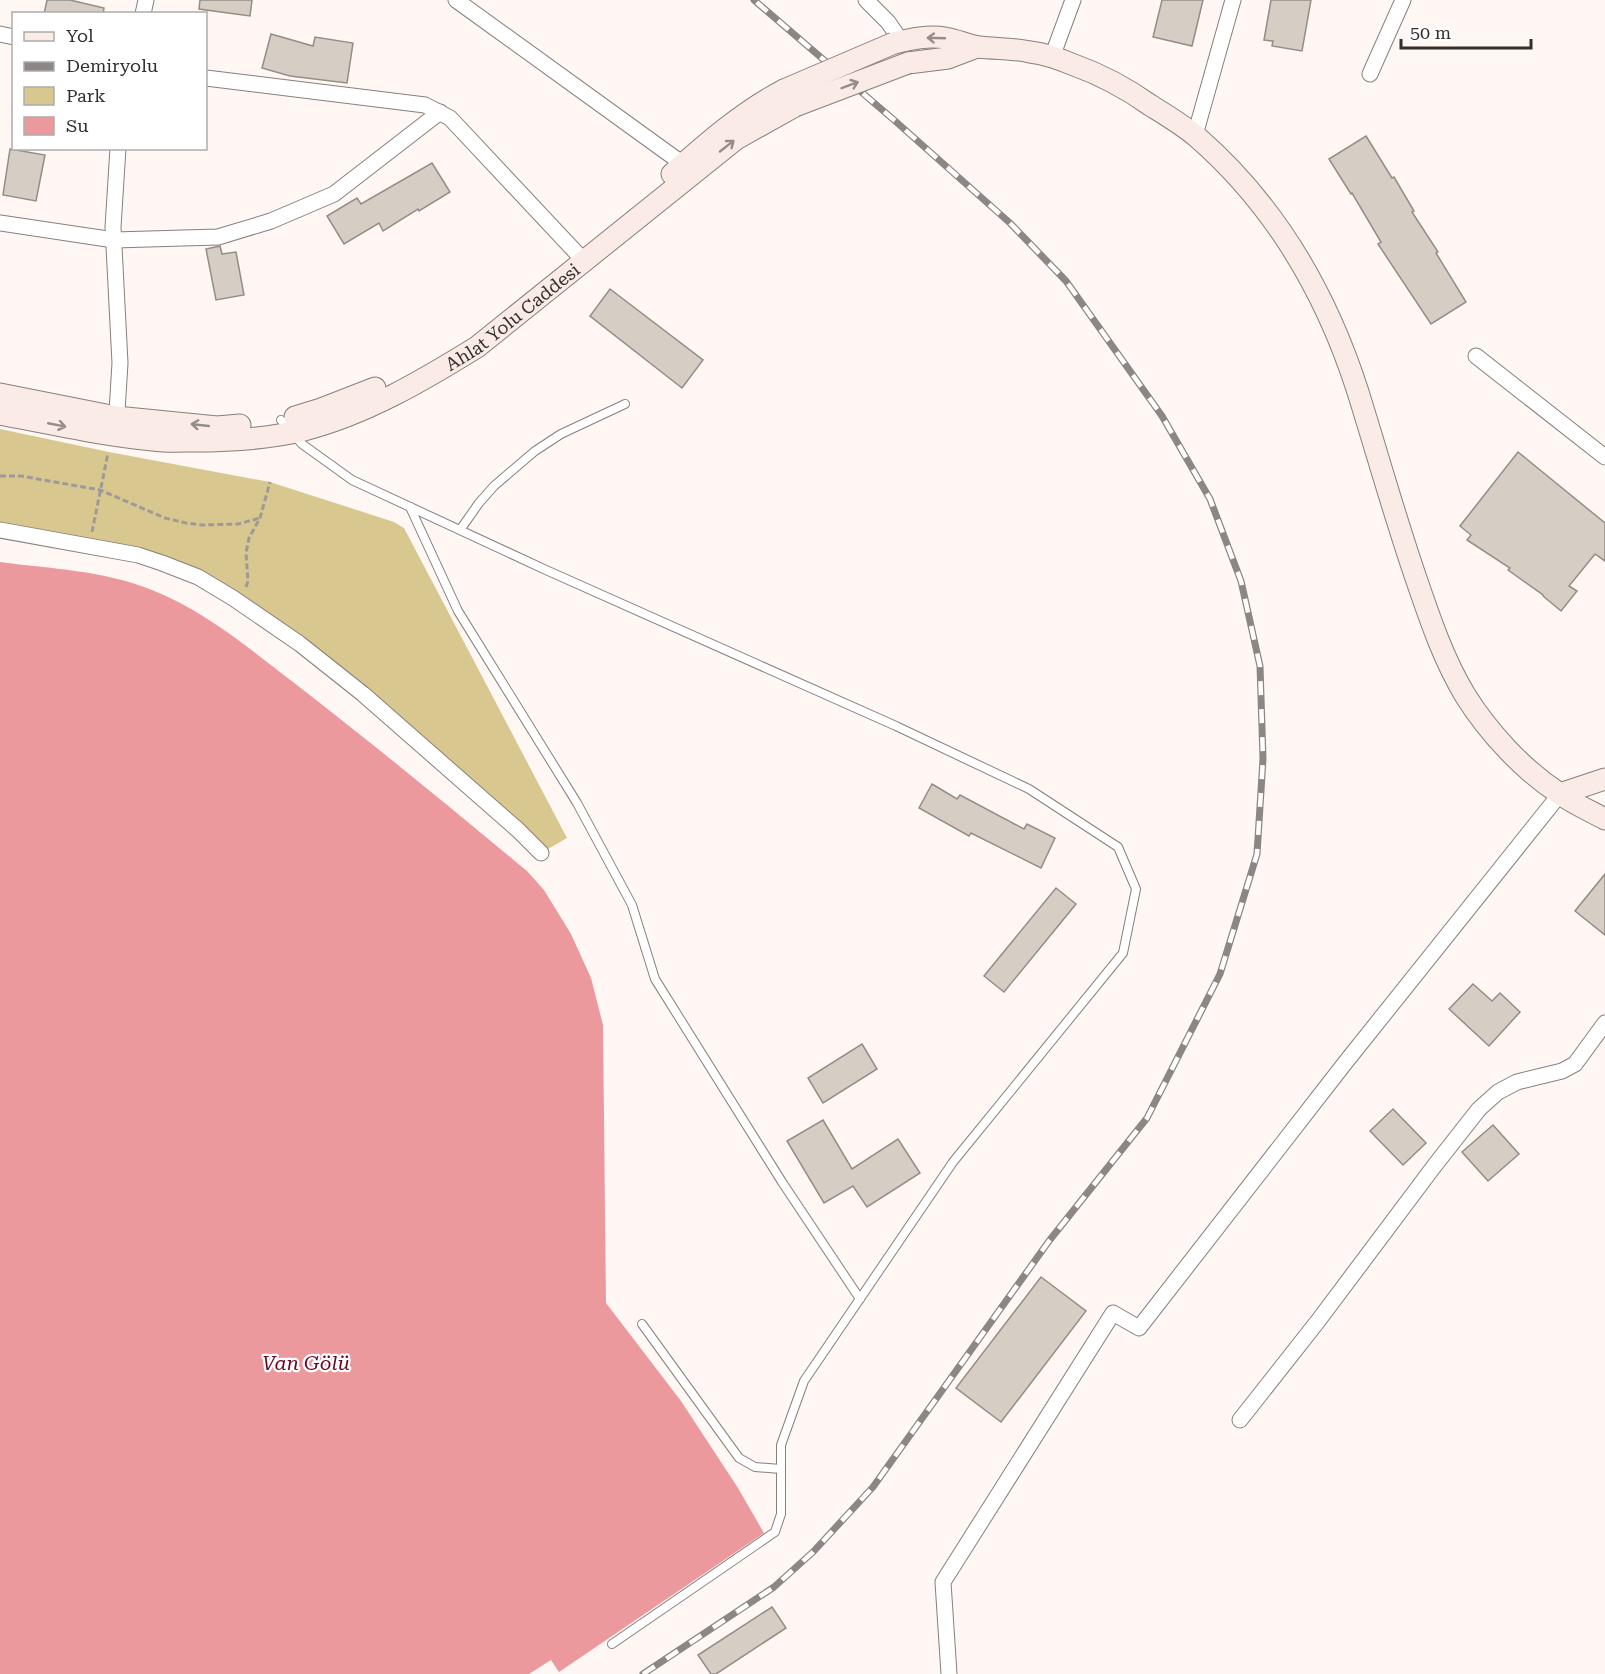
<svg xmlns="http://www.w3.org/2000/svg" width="1605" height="1674" viewBox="0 0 1605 1674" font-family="'Roboto Serif',serif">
  <rect width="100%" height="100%" fill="#fef7f3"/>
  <!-- green -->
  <polygon fill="#d8c88f" points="0,429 109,452 270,482 394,522 404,528 567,838 541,853 300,644 162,563 0,530"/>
  <!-- water -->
  <path fill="#ec999e" d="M0 562C52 569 102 570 152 590 202 609 250 649 293 682 372 743 450 807 527 871L544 890 571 934 591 978 603 1025 606 1303 681 1401 738 1488 764 1533 559 1672 551 1660 529 1674H0Z"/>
  <!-- building -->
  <g fill="#d5cec5" stroke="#948d85" stroke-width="1.5">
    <polygon points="47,0 70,0 104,8 103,14 44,14"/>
    <polygon points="200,0 252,0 250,16 199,9"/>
    <polygon points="1162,0 1203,0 1192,46 1153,37"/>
    <polygon points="1271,0 1311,0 1302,51 1272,46 1273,41 1264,40"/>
    <polygon points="271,34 313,46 315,37 353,43 347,83 290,76 262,68"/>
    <polygon points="1366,136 1392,178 1394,177 1414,211 1412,212 1438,252 1436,253 1466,302 1431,324 1378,244 1381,242 1352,193 1351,194 1329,159"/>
    <polygon points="10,149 45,155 36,201 3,195"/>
    <polygon points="432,163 450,192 419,211 418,209 383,231 379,223 344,244 327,216 357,198 361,204"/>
    <polygon points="220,246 222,254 236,252 244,295 216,300 206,249"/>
    <polygon points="610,289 703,360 682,388 590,316"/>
    <polygon points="1518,452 1605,523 1605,561 1595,554 1569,586 1577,591 1561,611 1543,596 1543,595 1508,570 1510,568 1467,540 1471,535 1460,526"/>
    <polygon points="932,784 957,799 960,795 1024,829 1027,824 1055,838 1041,868 971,833 969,836 919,808"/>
    <polygon points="1605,874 1605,935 1575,911"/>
    <polygon points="1056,888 1076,904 1004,992 984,976"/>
    <polygon points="1473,984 1492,1001 1500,993 1520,1012 1489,1046 1449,1009"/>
    <polygon points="862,1044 877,1069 823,1103 808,1078"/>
    <polygon points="1393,1109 1426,1143 1403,1165 1370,1131"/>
    <polygon points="823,1120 852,1169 898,1139 920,1173 867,1207 853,1186 824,1203 787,1141"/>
    <polygon points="1493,1125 1519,1154 1488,1181 1462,1152"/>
    <polygon points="1041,1277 1086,1311 1001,1422 956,1388"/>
    <polygon points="772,1607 786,1628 716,1674 711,1674 698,1655"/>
  </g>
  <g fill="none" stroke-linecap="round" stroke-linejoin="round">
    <defs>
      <g id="lane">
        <polyline points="281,420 302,444 352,480 546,570 896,726 1029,789 1118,847 1136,889 1123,953 953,1162 804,1381 781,1445 781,1514 775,1532 612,1644"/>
        <polyline points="410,507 458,611 577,803 632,905 655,979 782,1182 860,1299"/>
        <polyline points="460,530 479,503 494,486 535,451 561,434 625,404"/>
        <polyline points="642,1324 739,1458 755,1467 781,1469"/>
      </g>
      <g id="street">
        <polyline points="456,0 683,164"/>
        <polyline points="866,0 888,22 901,41"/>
        <polyline points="143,14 146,0"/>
        <polyline points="0,34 14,37"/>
        <polyline points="1052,57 1073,0"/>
        <polyline points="1370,74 1403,0"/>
        <polyline points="206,78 425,105 450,118 585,262"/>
        <polyline points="1195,135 1233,0"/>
        <polyline points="0,223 114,240 218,237 271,221 334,194 440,112"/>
        <polyline points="1476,356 1605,457"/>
        <polyline points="116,427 120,363 113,227 118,148"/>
        <polyline points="0,530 138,555 162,563 198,577 233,598 300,644 363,694 518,830 541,853"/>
        <polyline points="1240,1420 1318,1321 1435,1165 1479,1109 1498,1092 1517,1082 1562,1071 1575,1064 1605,1023"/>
        <polyline points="949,1674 943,1582 1113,1313 1139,1328 1345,1063 1560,794"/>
      </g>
      <g id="secondary">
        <path d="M894 43C911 39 929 35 945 38 957 40 967 45 979 47 996 49 1013 48 1030 52 1046 54 1060 59 1074 65 1102 75 1126 88 1150 105 1166 115 1183 125 1197 137 1275 205 1327 295 1358 392 1378 456 1396 521 1418 584 1431 622 1444 660 1465 695 1488 732 1523 770 1560 794 1574 804 1590 811 1605 819"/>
        <polyline points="908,63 948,58 977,47"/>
        <path d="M672 174C707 143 742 112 784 90"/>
        <polyline points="0,394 116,417 217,427 240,425"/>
        <path id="s1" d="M0 414C51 424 102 435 153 440 167 442 181 441 195 441 231 441 268 439 304 430 366 414 422 381 477 347L736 139 795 106"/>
        <polyline points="295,417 321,409 375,388"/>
        <polyline points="1560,794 1605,779"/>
      </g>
    </defs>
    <!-- lane casing -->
    <use href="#lane" stroke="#887f79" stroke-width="10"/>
    <!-- street casing -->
    <use href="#street" stroke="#887f79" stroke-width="17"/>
    <!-- secondary casing -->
    <use href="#secondary" stroke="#887f79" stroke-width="23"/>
    <!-- path -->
    <g stroke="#9f9a96" stroke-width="3" stroke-dasharray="6 3" stroke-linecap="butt">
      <polyline points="0,476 21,476 100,490 165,518 186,523 202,525 238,524 260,518"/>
      <polyline points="92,532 108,453"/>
      <polyline points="246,587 248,581 246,553 249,538 260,518 270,482"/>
    </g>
    <!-- lane -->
    <use href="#lane" stroke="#fff" stroke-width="8"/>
    <!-- street -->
    <use href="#street" stroke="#fff" stroke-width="15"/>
    <!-- secondary -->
    <use href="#secondary" stroke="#faebe7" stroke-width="21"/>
    <defs>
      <polyline id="rail" points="643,1674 774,1587 813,1552 873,1487 1049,1241 1147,1118 1220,974 1257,854 1263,759 1260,666 1241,581 1210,499 1162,416 1066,281 1010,223 894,120 754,0"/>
    </defs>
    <!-- rail casing -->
    <use href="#rail" stroke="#8d8784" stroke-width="7"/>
    <!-- rail -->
    <use href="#rail" stroke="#fff" stroke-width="4.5" stroke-dasharray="14" stroke-linecap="butt"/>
    <defs>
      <g id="secondary-bridge">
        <polyline points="784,90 894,43"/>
        <polyline points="795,106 908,63"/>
      </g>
    </defs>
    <!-- secondary-bridge casing -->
    <use href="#secondary-bridge" stroke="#887f79" stroke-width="23" stroke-linecap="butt"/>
    <!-- secondary-bridge -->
    <use href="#secondary-bridge" stroke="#faebe7" stroke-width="21"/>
  </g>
  <!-- one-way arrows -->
  <defs><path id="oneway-shaft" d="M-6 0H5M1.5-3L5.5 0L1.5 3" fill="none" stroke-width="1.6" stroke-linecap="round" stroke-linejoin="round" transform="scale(1.5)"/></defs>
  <g stroke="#968d8a">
    <use href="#oneway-shaft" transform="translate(936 38) rotate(-178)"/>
    <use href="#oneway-shaft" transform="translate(850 85) rotate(-21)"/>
    <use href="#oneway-shaft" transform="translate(727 146) rotate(-38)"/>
    <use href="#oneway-shaft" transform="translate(57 425) rotate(11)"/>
    <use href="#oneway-shaft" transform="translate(200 425) rotate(-174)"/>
  </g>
  <g text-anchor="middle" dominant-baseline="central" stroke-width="4.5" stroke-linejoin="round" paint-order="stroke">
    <!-- street labels -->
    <g font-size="18" fill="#332f2c" stroke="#fff">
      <text stroke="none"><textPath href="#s1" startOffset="546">Ahlat Yolu Caddesi</textPath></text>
    </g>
    <!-- water labels -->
    <g font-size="20" font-style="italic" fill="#6a061f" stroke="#fff">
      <text x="306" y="1363">Van Gölü</text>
    </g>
  </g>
  <!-- legend -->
  <rect x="12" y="12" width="195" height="138" fill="#ffffff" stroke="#adacab" stroke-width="1.5"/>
  <rect x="24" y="32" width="30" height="9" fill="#faebe7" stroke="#adacab" stroke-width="1.5"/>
  <text x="66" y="42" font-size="18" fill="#332f2c">Yol</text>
  <rect x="24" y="62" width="30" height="9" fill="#8d8784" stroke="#adacab" stroke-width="1.5"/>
  <text x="66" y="72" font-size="18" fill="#332f2c">Demiryolu</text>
  <rect x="24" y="87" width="30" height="18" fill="#d8c88f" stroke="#adacab" stroke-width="1.5"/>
  <text x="66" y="102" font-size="18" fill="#332f2c">Park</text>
  <rect x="24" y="117" width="30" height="18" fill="#ec999e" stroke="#adacab" stroke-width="1.5"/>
  <text x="66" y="132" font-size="18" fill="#332f2c">Su</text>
  <!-- scale -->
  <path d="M1401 39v9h130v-9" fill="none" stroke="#332f2c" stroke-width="3"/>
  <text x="1410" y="39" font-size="18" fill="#332f2c" stroke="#ffffff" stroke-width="4.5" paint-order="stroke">50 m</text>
</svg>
